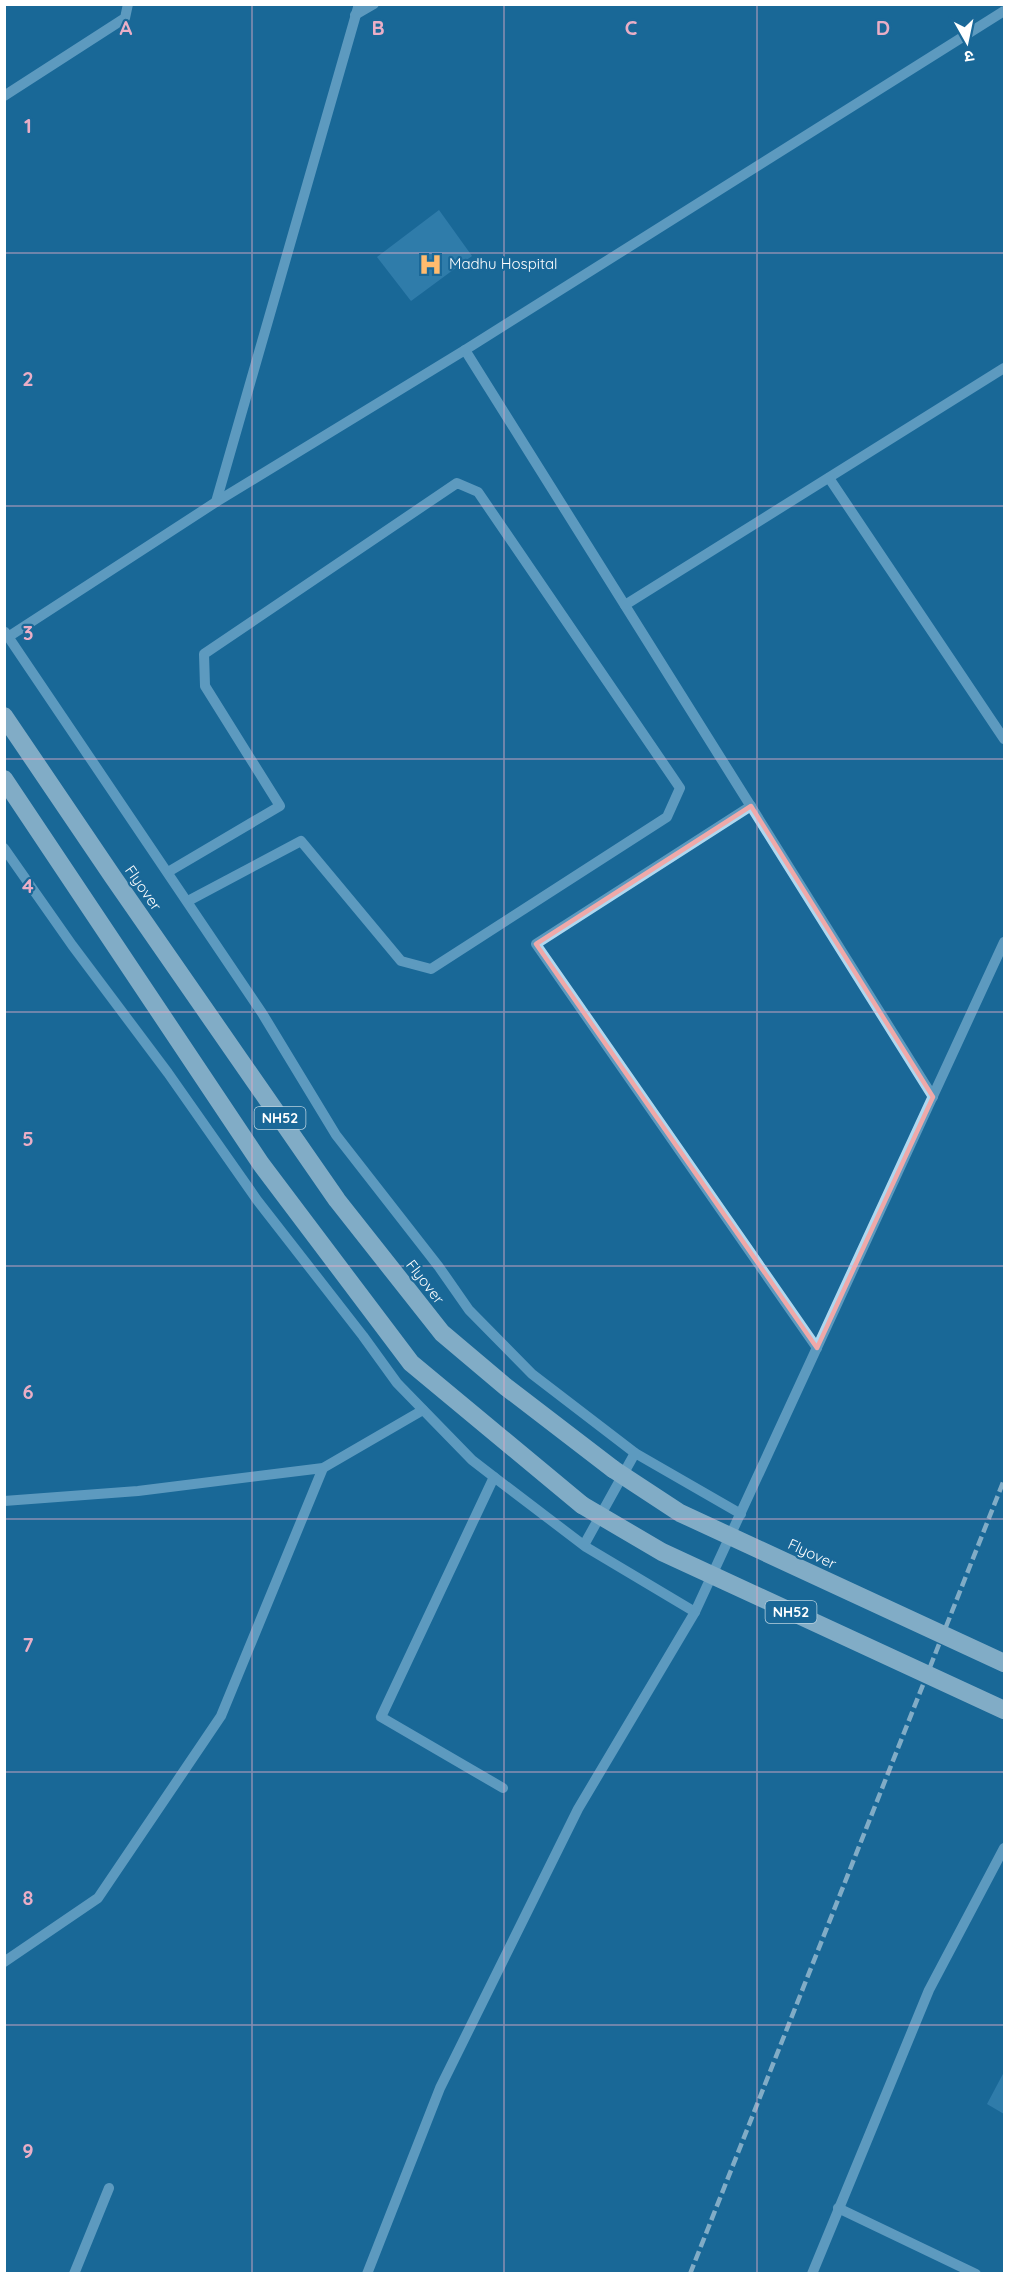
<svg xmlns="http://www.w3.org/2000/svg" width="1009" height="2278" font-family="Quicksand,'Noto Sans Devanagari',sans-serif">
<style>
.building{fill:#4b95c2}
.lines{fill:none;stroke-linecap:round;stroke-linejoin:round}
.minor{stroke:#afd8f0;stroke-width:10}
.highway{stroke:#fff;stroke-width:18}
.rail{stroke:#fff;stroke-width:4.5;stroke-dasharray:10 4.5;stroke-linecap:butt}
.highway-bridge{stroke:#fff;stroke-width:18}
.marked{fill:none;stroke:#efa9a9;stroke-width:4.5;stroke-linejoin:round}
.grid{fill:none;stroke:#eaaec6;stroke-width:1.5;stroke-opacity:0.55}
.labels{text-anchor:middle;stroke-width:4.5;stroke-linejoin:round;paint-order:stroke}
.shield{fill:#1a6898;stroke:#bad2e0;stroke-width:1.5}
.shield-label{font-size:14px;font-weight:bold;fill:#fff}
.poi-label{font-size:15px;fill:#fff;stroke:#1a6898;text-anchor:start}
.street-label{font-size:15px;fill:#fff;stroke:#1a6898}
.grid-label{font-size:20px;text-anchor:middle;font-weight:bold;fill:#eaaec6;stroke:#1a6898;stroke-width:4.5;stroke-linejoin:round;paint-order:stroke}
</style>
<rect width="100%" height="100%" fill="#1a6898"/>
<g class="building">
<polygon points="439,210 472,256 411,301 377,257"/>
<polygon points="1004,2072 1004,2114 987,2104"/>
</g>
<g class="lines">
<g class="minor">
<polyline points="355,15 374,4"/>
<polyline points="4,96 125,18 128,4"/>
<polyline points="465,350 933,1097"/>
<polyline points="829,478 1004,739"/>
<polyline points="216,502 359,4"/>
<polyline points="625,605 1004,368"/>
<polyline points="5,632 262,1013 336,1135 439,1267 469,1310 532,1374 635,1453 741,1514"/>
<polyline points="8,637 216,502 465,350 1004,11"/>
<polyline points="751,806 536,944 817,1348"/>
<polyline points="4,848 72,945 168,1073 257,1200 363,1336 397,1383 472,1460 494,1477 586,1547 695,1612"/>
<polyline points="168,872 280,806 205,686 204,654 457,483 478,492 680,788 667,817 431,969 401,961 301,841 188,901"/>
<polyline points="494,1477 381,1717 503,1788"/>
<polyline points="4,1501 138,1491 323,1468 423,1410"/>
<polyline points="584,1545 635,1453"/>
<polyline points="4,1962 98,1898 221,1716 323,1468"/>
<polyline points="838,2208 976,2274"/>
<polyline points="74,2274 109,2188"/>
<polyline points="367,2274 440,2088 578,1809 695,1612 1004,942"/>
<polyline points="812,2274 929,1990 1004,1848"/>
</g>
<g class="highway">
<polyline points="4,716 113,877 337,1200 442,1333 506,1387 613,1469"/>
<polyline points="4,779 261,1164 411,1363 582,1505"/>
</g>
<polyline class="rail" points="690,2274 1004,1480"/>
<g class="highway-bridge">
<polyline points="613,1469 680,1513 1004,1663"/>
<polyline points="582,1505 662,1552 1004,1710"/>
</g>
</g>
<path d="M0 0H1009V2278H0ZM 751,806 L 933,1097 L 817,1348 L 536,944 Z" fill="#1a6898" fill-opacity=".55" fill-rule="evenodd"/>
<path class="marked" d="M 751,806 L 933,1097 L 817,1348 L 536,944 Z"/>
<path class="grid" d="M 252,4 L 252,2274M 504,4 L 504,2274M 757,4 L 757,2274M 4,253 L 1004,253M 4,506 L 1004,506M 4,759 L 1004,759M 4,1012 L 1004,1012M 4,1266 L 1004,1266M 4,1519 L 1004,1519M 4,1772 L 1004,1772M 4,2025 L 1004,2025"/>
<defs>
<symbol id="hospital-bare" viewBox="-9 -9 18 18"><path d="M-5-5h3v3.5h4V-5h3V5h-3V1.5h-4V5h-3Z" fill="#ffbb6e" stroke="#1a6898" stroke-width="2.5" paint-order="stroke"/></symbol>
</defs>
<g fill-rule="evenodd">
<use href="#hospital-bare" x="414" y="248" width="33" height="33"/>
</g>
<g class="labels">
<g class="shield">
<rect x="254.5" y="1107" width="51" height="22" rx="4.5"/>
<rect x="765.5" y="1601" width="51" height="22" rx="4.5"/>
</g>
<g class="shield-label">
<text x="280" y="1123">NH52</text>
<text x="791" y="1617">NH52</text>
</g>
<g class="poi-label">
<text x="449" y="269">Madhu Hospital</text>
</g>
<g class="street-label">
<text transform="translate(143 888) rotate(55)" y="5">Flyover</text>
<text transform="translate(425 1282) rotate(52)" y="5">Flyover</text>
<text transform="translate(812 1554) rotate(25)" y="5">Flyover</text>
</g>
</g>
<g class="grid-label">
<text x="126" y="35">A</text>
<text x="378" y="35">B</text>
<text x="631" y="35">C</text>
<text x="883" y="35">D</text>
<text x="28" y="133">1</text>
<text x="28" y="386">2</text>
<text x="28" y="640">3</text>
<text x="28" y="893">4</text>
<text x="28" y="1146">5</text>
<text x="28" y="1399">6</text>
<text x="28" y="1652">7</text>
<text x="28" y="1905">8</text>
<text x="28" y="2158">9</text>
</g>
<rect width="1009" height="2278" fill="none" stroke="#ffffff" stroke-width="12"/>
<g transform="translate(967 42) rotate(171)" stroke="#1a6898" stroke-width="4.5" paint-order="stroke">
<path d="M0-4.5L10 22L0 15L-10 22Z" fill="#ffffff"/>
<text y="-9" font-size="16" font-weight="bold" text-anchor="middle" fill="#ffffff">उ</text>
</g>
</svg>
